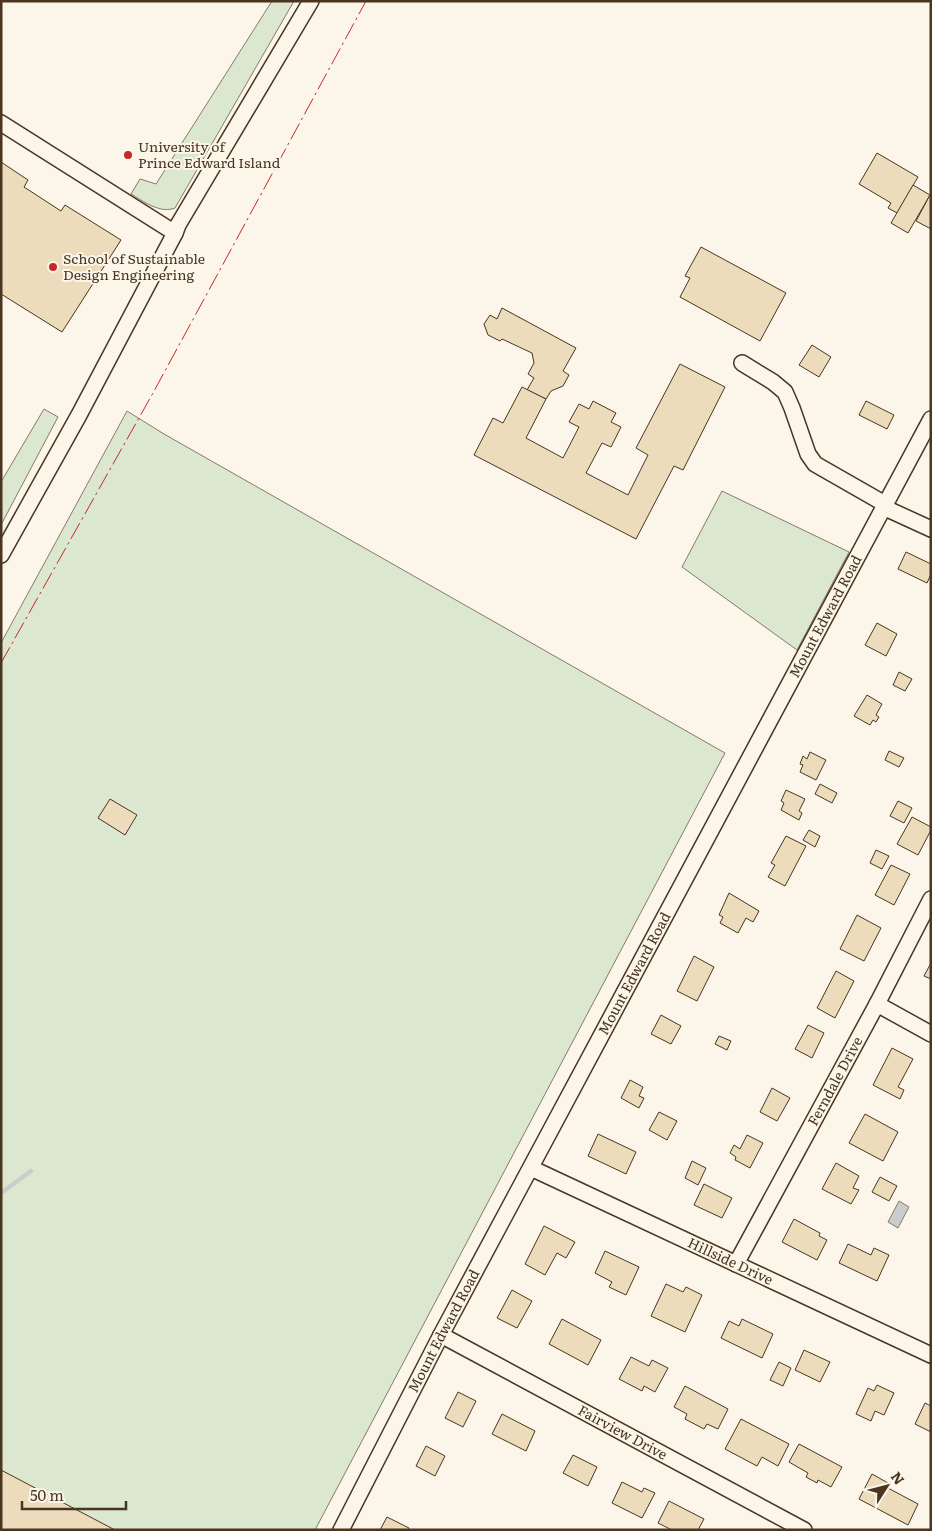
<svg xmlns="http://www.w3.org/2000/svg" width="932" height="1531" font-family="Literata,serif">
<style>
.green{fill:#dce7d0;stroke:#887966}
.water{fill:#c9cecd;stroke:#887966}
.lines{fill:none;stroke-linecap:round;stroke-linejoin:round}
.stream{stroke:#c9cecd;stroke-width:4.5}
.building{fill:#ecdcbc;stroke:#4a3520}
.minor-casing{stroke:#4a3520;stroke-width:18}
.minor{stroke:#fbf6e9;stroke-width:15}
.power{stroke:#c62828;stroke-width:1;stroke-dasharray:18 4 2.5 4;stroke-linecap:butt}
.poi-dot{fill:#c62828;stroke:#fbf6e9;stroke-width:2}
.labels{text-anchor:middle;stroke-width:4;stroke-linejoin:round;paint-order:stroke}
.poi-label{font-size:14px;fill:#4a3520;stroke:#fbf6e9;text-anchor:start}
.street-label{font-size:14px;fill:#4a3520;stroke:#fbf6e9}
</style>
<rect width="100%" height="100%" fill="#fbf6e9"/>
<g class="green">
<path d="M 272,1 L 294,1 L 175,208 C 160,214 143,201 131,194 L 140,179 L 156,184 Z"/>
<polygon points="44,409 58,417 1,525 1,482"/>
<polygon points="127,411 164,434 725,753 315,1530 1,1530 1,643"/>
<polygon points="722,491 849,552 797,650 682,567"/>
</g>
<polygon class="water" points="899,1201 909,1207 898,1228 888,1222"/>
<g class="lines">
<polyline class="stream" points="1,1193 31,1171"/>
</g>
<g class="building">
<polygon points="877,153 918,177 897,213 888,208 891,203 859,184"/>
<polygon points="1,162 28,180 24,187 61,211 65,205 121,240 62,332 1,294"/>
<polygon points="913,185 930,195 908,233 891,223"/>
<polygon points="930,195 931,195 931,229 916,221"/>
<polygon points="701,247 786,293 760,341 680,297 690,278 685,276"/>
<polygon points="502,308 576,348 563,371 569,375 563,386 551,391 546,399 527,390 534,378 528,374 534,363 532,353 502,339 500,341 488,335 484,324 490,315 497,319"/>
<polygon points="812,345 831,357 819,377 799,365"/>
<polygon points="680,364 725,387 683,470 674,466 636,539 474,455 493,418 503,423 522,387 546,399 526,438 563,458 579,427 569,422 579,404 589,409 593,401 616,413 611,422 621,427 611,447 602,443 586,473 628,495 648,455 636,448"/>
<polygon points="866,401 894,415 887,429 859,415"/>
<polygon points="906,552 931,564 931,574 927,583 898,569"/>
<polygon points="877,623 897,634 886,656 865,645"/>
<polygon points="899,672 912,679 905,691 893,685"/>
<polygon points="867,695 882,704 876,715 879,717 876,722 873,720 870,725 854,716"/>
<polygon points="889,751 904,758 899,767 885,760"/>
<polygon points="810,752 826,760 816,780 800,772 803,765 800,764 803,756 807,759"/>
<polygon points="820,784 837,793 832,803 815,794"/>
<polygon points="786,790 805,799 799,811 802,813 799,820 781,810 784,803 781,801"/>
<polygon points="110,799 137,815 125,835 98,818"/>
<polygon points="898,801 912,808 904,823 890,816"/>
<polygon points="912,817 931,827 931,830 918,855 897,844"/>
<polygon points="809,830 820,836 815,847 803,840"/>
<polygon points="786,836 806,846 785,886 768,877 775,865 771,863"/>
<polygon points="876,850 889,856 882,869 870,863"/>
<polygon points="891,865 910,874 894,905 875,895"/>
<polygon points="729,893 759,911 753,922 746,918 738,933 720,923 723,917 719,915"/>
<polygon points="857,915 881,928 864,961 840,949"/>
<polygon points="694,956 714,967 697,1001 677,991"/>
<polygon points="931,963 931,979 924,976"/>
<polygon points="836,971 854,981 835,1018 817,1008"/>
<polygon points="661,1015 681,1026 671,1044 651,1034"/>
<polygon points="808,1025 824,1033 812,1058 795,1049"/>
<polygon points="719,1036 731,1041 727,1050 715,1044"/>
<polygon points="892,1048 913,1059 898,1087 904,1090 900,1099 873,1085"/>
<polygon points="630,1080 643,1087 639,1096 644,1098 639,1108 621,1098"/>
<polygon points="772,1088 790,1098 777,1121 760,1112"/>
<polygon points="659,1112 677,1121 667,1140 649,1130"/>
<polygon points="865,1114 898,1132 883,1161 849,1143"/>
<polygon points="598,1134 636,1152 626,1174 588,1156"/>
<polygon points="747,1135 763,1143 750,1168 735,1160 736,1157 730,1153 734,1145 740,1149"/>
<polygon points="692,1161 706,1168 698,1185 685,1178"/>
<polygon points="836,1163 859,1176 853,1188 859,1190 851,1204 822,1189"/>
<polygon points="880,1177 897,1186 889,1201 872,1192"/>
<polygon points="704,1184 732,1198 722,1218 694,1205"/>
<polygon points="794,1219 820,1233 819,1236 827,1240 817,1260 782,1242"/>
<polygon points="544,1226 575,1242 566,1258 557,1253 545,1275 525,1264"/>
<polygon points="848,1244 871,1255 874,1248 889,1255 877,1281 839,1263"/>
<polygon points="605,1251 639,1267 626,1295 609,1287 612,1282 595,1273"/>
<polygon points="666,1284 683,1292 686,1287 702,1295 685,1332 651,1316"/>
<polygon points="512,1290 532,1301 517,1328 497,1318"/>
<polygon points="562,1319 601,1340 588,1365 549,1344"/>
<polygon points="742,1319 773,1334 762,1358 721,1338 729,1321 739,1326"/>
<polygon points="804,1350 830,1362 820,1382 795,1370"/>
<polygon points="631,1357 649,1366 652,1360 668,1368 655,1392 644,1386 642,1391 619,1379"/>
<polygon points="779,1362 791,1368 783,1386 770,1380"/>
<polygon points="877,1385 894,1393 884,1415 875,1411 871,1421 856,1414 868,1388 874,1391"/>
<polygon points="685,1386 728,1409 718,1429 707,1424 704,1429 685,1419 687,1414 674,1407"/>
<polygon points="458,1392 476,1401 463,1427 445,1418"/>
<polygon points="925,1403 931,1406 931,1432 915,1424"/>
<polygon points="502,1414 535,1431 526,1451 492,1434"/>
<polygon points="741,1419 789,1444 778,1466 762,1457 757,1466 725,1449"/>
<polygon points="799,1444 842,1467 831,1487 818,1480 817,1483 806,1477 808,1473 789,1462"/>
<polygon points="426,1446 445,1456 435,1476 416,1466"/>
<polygon points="573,1455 597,1467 588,1486 563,1473"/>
<polygon points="1,1470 115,1530 1,1530"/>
<polygon points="872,1474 888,1483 886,1487 918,1504 908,1525 859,1499"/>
<polygon points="622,1482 642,1492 644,1488 655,1493 642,1518 612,1503"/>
<polygon points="669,1501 704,1519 698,1530 672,1530 658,1523"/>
<polygon points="387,1517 409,1528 408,1530 380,1530"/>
</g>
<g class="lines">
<defs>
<g id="minor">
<polyline points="1,123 175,233"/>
<polyline points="742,363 773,382 785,392 792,408 808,454 815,464 885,504"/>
<polyline points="883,507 931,529"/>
<polyline points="1,555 79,415 175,233 178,225 311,1"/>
<polyline points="877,1004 931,1034"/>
<path id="s1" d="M 531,1168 L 931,1355"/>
<path id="s2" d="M 736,1264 L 877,1004 L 931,899"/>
<path id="s3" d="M 441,1335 L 804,1530"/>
<path id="s4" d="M 341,1530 L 441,1335 L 931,419"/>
</g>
</defs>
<use href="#minor" class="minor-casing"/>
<use href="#minor" class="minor"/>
<polyline class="power" points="1,663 153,393 366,1"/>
</g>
<g class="poi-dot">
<circle cx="128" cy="155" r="5"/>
<circle cx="53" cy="267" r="5"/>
</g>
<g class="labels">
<g class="poi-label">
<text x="138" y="152">University of<tspan x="138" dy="16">Prince Edward Island</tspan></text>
<text x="63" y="264">School of Sustainable<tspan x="63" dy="16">Design Engineering</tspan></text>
</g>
<g class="street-label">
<text dy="5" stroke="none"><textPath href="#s4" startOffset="1034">Mount Edward Road</textPath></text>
<text dy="5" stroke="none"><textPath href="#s4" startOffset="629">Mount Edward Road</textPath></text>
<text dy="5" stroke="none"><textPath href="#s2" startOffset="208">Ferndale Drive</textPath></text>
<text dy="5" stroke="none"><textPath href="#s1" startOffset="220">Hillside Drive</textPath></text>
<text dy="5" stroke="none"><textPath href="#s4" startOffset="224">Mount Edward Road</textPath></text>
<text dy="5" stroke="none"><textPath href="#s3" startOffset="206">Fairview Drive</textPath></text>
</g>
</g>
<rect width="932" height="1531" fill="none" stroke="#4a3520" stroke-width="5"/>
<g transform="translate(887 1486) rotate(54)" stroke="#fbf6e9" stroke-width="4" paint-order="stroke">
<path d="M0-4L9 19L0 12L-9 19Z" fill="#4a3520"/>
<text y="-8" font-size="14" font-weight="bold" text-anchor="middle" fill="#4a3520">N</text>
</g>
<path d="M22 1501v8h104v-8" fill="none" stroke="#4a3520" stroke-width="2.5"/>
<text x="30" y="1501" font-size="15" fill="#4a3520" stroke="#fbf6e9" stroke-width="4" paint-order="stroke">50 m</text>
</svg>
